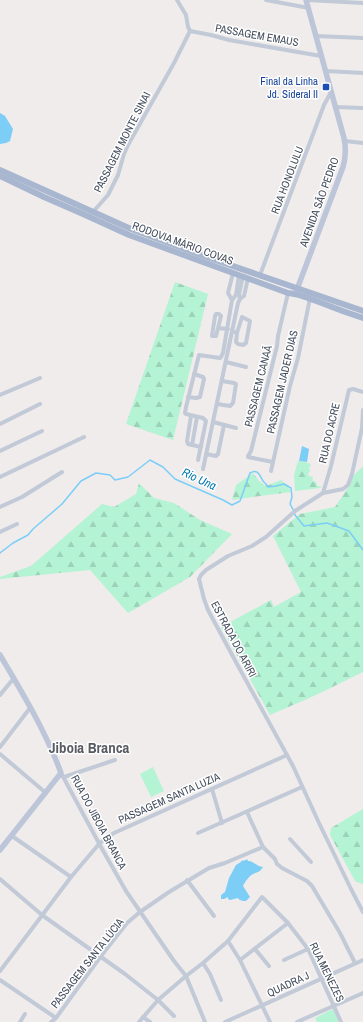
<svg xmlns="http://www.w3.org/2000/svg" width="363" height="1022" font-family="'Archivo Narrow',sans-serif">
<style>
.forest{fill:url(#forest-firs)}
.garden{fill:#b4f3d4}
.water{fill:#7ccef6}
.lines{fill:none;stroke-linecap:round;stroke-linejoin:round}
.stream{stroke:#7ccef6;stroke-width:1.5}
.street{stroke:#c1cad6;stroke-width:4}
.secondary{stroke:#bcc6d8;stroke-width:5.5}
.primary{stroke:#a8b7cf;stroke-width:6}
.transit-dot{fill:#1a4fb4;stroke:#fff;stroke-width:1.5}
.labels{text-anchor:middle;stroke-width:3;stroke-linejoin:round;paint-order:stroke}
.street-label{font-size:11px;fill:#434d5c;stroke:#fff}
.transit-label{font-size:11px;fill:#164399;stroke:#fff;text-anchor:end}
.water-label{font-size:12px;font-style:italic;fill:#0078b1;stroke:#fff}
.district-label{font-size:15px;font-weight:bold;fill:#585c62;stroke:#fff}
</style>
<defs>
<pattern id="forest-firs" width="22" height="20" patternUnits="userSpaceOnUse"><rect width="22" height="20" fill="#b4f3d4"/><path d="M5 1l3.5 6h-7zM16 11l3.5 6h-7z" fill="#9cd2b8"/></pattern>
</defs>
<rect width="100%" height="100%" fill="#f0ecec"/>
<g class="forest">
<polygon points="175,282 208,294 173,440 126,424"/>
<polygon points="298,461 309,463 311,465 309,467 310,471 308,474 309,476 313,477 312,482 314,480 314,481 317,483 317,486 322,487 320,488 295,491 294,475"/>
<polygon points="363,466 363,672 316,695 270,715 221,627 271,600 274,607 301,592 273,536 300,514 335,507 350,485 353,476"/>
<polygon points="253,473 259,481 266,486 281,480 287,485 291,492 260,496 232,500 236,485"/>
<polygon points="139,483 154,498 174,503 200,520 232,534 190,577 128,613 90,570 0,579 0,577 31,566 102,504 114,507 136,494"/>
<polygon points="363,809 363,884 362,884 355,881 330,835 331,828"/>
</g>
<g class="garden">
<polygon points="153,767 164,791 151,797 140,774"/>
<polygon points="333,1009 339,1021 336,1022 317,1022 315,1018"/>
</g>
<g class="water">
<polygon points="0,113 5,116 13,129 10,141 6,143 0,144"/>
<polygon points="302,446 309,449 307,462 299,461"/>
<path d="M 247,859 L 248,861 C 254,861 257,867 263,867 C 260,872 258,872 253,874 C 249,876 244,883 243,886 L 250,897 L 246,901 C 242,901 240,901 238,898 L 230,900 L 228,899 L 228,897 L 224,899 L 221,899 L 221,895 L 225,892 L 229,878 L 236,865 L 241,862 L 241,861 L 246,860 Z"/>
</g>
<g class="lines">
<path class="stream" d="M 0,553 L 13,543 L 28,535 L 33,529 L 62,504 L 81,481 L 96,473 L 110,475 L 115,480 L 128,477 L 150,460 L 163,467 L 175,479 L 223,500 L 232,505 L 240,501 L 250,473 C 258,468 260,476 263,481 C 265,483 267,485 268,487 L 276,486 L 284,484 L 291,488 L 292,497 L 290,504 L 294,511 L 295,515 L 304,526 L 327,523 L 349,531 L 363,550"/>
<g class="street">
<polyline points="177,0 186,15 188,27 190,31"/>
<polyline points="266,0 309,8"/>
<polyline points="307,0 363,3"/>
<polyline points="190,31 211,35 229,40 321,56"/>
<polyline points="316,36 363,38"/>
<polyline points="326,71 363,73"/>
<polyline points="335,107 363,108"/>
<polyline points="345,141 363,143"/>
<polyline points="92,213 108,195 118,175 124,154 128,145 174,63 190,31"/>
<polyline points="260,275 324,105 331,92"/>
<polyline points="240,299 239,294 243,276"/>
<polyline points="232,300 228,293 233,273"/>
<polyline points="218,328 216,336 212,336 215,316 216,314 219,314 221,316 218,328 228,329"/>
<polyline points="232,331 237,333 236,342 238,344 243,345 246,343 250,321 242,317 237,333"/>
<polyline points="226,362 246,367"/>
<polyline points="0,395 40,378"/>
<polyline points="188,397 196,398 200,397 204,379 203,377 194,374"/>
<polyline points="217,404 230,406 233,403 236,384 234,383 222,381"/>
<polyline points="363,410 362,428 352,474 348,485 343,489 323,493 295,511 266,537 252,546 228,556 206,570 201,575 199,579 204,599 208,610 237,664 293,766 319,823 351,889 363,912"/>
<polyline points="191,416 187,441 188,444 201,447"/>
<polyline points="213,422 236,428"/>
<polyline points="0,424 40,404"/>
<polyline points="192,445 197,417"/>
<polyline points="0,451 42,431"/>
<polyline points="206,454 216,456 218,454 224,425"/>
<polyline points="198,460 206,421 203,418 186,414 185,413 186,407 199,355 220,358 221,357 223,353 232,300 236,295 239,275"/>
<polyline points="273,462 248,457 248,456 251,451 277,346 278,336 288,293"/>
<polyline points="203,469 238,303 240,299 244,296 248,278"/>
<polyline points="271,471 290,386 298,358 310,298"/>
<polyline points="0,477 84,437"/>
<polyline points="323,493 331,466 349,390 353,389 363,392"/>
<polyline points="0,507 22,497 62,472"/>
<polyline points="0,532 17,524"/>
<polyline points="0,695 14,678"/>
<polyline points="0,747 30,708"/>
<polyline points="0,754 46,793"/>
<polyline points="61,773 101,847 126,891 174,961 186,976 205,1022"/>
<polyline points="64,777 115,760"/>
<polyline points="212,789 222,823"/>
<polyline points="247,812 263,847 275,859 277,864 282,868 307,881 312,886 340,933 355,963"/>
<polyline points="198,833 302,787"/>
<polyline points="12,836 71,877"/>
<polyline points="290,839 311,862"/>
<polyline points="0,879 42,915 125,974 158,1000 174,1016"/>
<polyline points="187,880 214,916"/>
<polyline points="228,941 240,960 270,1022"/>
<polyline points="255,949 269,966"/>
<polyline points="240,960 288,923"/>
<polyline points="284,960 308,949"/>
<polyline points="203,963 210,974 221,1000"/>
<polyline points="0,971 71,877 99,844 106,838 114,833 287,755"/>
<polyline points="0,980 56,1018"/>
<polyline points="143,1017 150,1022"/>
<polyline points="20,1022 25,1014"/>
<polyline points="51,1022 56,1018 101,956 127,923 140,912 169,892 209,868 225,863 263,847"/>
<polyline points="139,1022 158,1000 186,976 203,963 228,941 262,897 288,923 308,949 341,1022"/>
<polyline points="225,1022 363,960"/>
<polyline points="297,1022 363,993"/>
</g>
<g class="secondary">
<path d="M 296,292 L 343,167 C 346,157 346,148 344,138 L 306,0"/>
<path d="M 0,655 C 22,692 46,732 61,773 L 0,850"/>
</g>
<g class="primary">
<polyline points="0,170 131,229 201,255 363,311"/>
<path d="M 0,176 L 44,197 L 83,214 L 129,235 L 288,293 C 302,294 314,301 327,305 C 339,310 351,314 363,318"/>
</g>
</g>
<rect class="transit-dot" x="322" y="83" width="8" height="8" rx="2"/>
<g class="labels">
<g class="street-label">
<text transform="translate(257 35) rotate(10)" y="4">PASSAGEM EMAUS</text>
<text transform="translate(122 142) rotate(-63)" y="4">PASSAGEM MONTE SINAI</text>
<text transform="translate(287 180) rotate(-69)" y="4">RUA HONOLULU</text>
<text transform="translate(319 202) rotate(-70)" y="4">AVENIDA SÃO PEDRO</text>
<text transform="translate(183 243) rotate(20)" y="4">RODOVIA MÁRIO COVAS</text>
<text transform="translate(282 382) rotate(-77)" y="4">PASSAGEM JADER DIAS</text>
<text transform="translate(258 386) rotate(-76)" y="4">PASSAGEM CANAÃ</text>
<text transform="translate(329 433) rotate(-77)" y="4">RUA DO ACRE</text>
<text transform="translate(234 639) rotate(62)" y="4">ESTRADA DO ARIRI</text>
<text transform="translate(169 798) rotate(-24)" y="4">PASSAGEM SANTA LUZIA</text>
<text transform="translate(99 822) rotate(62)" y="4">RUA DO JIBOIA BRANCA</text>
<text transform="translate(87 963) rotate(-52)" y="4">PASSAGEM SANTA LÚCIA</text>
<text transform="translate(327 972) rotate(64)" y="4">RUA MENEZES</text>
<text transform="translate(288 984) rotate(-25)" y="4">QUADRA J</text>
</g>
<g class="transit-label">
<text x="318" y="85">Final da Linha<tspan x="318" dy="13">Jd. Sideral II</tspan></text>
</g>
<g class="water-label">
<text transform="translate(199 479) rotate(25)" y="4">Rio Una</text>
</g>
<g class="district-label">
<text x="89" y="753">Jiboia Branca</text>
</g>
</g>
</svg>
